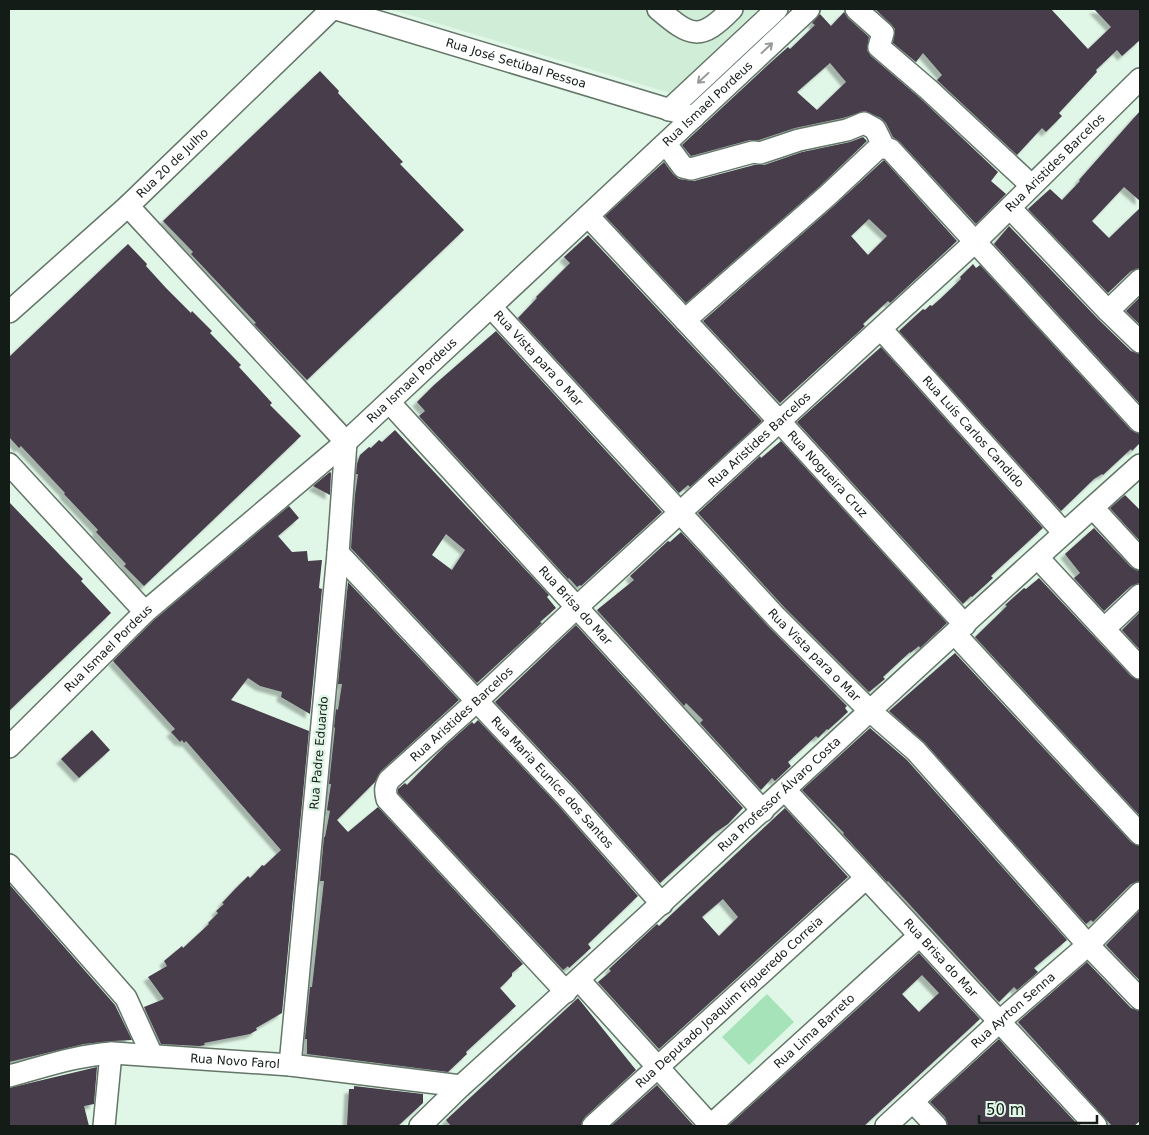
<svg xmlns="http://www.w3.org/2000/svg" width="1149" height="1135" font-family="'DejaVu Sans',sans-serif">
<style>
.built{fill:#d0edd8}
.green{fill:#a7e3b9}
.building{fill:#473c4c;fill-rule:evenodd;filter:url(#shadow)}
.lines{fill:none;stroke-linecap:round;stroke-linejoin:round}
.minor-casing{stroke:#637668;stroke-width:24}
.minor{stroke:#fff;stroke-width:21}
.oneway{stroke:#959997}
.labels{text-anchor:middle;stroke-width:5;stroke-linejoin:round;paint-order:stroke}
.street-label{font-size:12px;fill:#141c17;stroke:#e0f6e6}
</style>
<defs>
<filter id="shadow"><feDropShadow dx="-4.5" dy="4.5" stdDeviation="1" flood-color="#0004"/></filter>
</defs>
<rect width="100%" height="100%" fill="#e0f6e6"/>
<polygon class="built" points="390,9 758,9 670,93"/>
<polygon class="green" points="767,994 794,1022 749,1065 722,1037"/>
<g class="building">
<polygon points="875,9 1051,9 1088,49 1111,27 1094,9 1140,9 1140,40 1122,56 1117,50 1096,70 1097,72 1059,113 1062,116 1046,132 1042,128 1017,155 937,80 942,75 923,53 916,62 893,43 895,29 891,24"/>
<path d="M 844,12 L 848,18 L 869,37 L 867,50 L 871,56 L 920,98 L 998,172 L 991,181 L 1006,194 L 976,224 L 900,142 L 893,137 L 886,123 L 881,118 L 865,111 L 843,118 L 795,128 L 759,140 L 750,140 L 691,156 L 682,145 L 769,64 L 788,47 L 790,49 L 815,25 L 812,23 L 820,14 L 831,26 ZM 830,63 L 846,82 L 817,110 L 797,92 Z"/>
<polygon points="320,71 339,91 338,93 403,162 400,164 464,230 307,380 254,324 256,323 191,254 193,252 163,221"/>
<polygon points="1140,111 1140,201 1124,187 1092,221 1109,238 1140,208 1140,268 1131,271 1108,293 1028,209 1050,189 1062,200 1080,181 1079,180"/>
<polygon points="863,137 867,141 819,187 686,303 605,216 664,162 673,174 679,179 694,181 754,165 764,165 802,152 850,142"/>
<path d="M 884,160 L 957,241 L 890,303 L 888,301 L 863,324 L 865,326 L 780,403 L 703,321 L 835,205 ZM 869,219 L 887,236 L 868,255 L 851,236 Z"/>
<polygon points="1009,226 1099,320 1131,351 1140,354 1140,404 994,244"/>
<polygon points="588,235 762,421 690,487 688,485 679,493 518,318 537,298 536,297 570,263 564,257"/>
<polygon points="128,244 147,264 146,266 166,288 191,313 192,311 212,331 210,333 241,365 239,367 272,403 270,405 301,436 144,586 124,566 126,564 96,532 98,530 64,494 65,493 21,446 19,448 9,437 9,357"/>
<polygon points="973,264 976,268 980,265 1131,430 1140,434 1140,443 1132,451 1131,449 1103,475 1102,474 1094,479 1061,511 899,331 923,309 925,310 930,305 932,306 940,299 961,279 960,277"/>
<polygon points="1140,297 1140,325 1126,311"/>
<polygon points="496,331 662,512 581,586 580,585 577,587 569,578 568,579 419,416 425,411 417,402 434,385"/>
<polygon points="881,347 1043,528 991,576 993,578 972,597 971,596 963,604 797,422"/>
<path d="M 395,430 L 549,595 L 547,597 L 556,608 L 540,622 L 542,623 L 477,683 L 351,548 L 355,495 L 358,474 L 356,474 L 357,464 L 360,455 L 369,447 L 371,448 L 379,440 L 382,442 ZM 446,534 L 465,550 L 452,570 L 432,555 Z"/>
<polygon points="781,441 947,623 920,648 919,646 910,653 910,652 883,677 885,679 869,692 785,608 698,513 760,456 761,458"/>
<polygon points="330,472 331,473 330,495 313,486"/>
<polygon points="1125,495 1140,510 1140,541 1110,508"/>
<polygon points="9,502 83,579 81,581 111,613 9,711"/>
<polygon points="289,506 299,518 278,536 292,552 307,551 308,561 322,560 319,588 322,589 310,714 281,697 282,692 260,686 248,678 231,700 309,731 282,1013 256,1028 257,1030 250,1034 204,1043 205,1045 200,1046 161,1044 144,1007 164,999 148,977 167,966 164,961 182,946 183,948 209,924 208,923 218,913 216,911 224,904 222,903 235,889 248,876 250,878 256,872 262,865 264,866 281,850 186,741 184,743 182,740 180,742 171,732 175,729 113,661 153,621"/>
<polygon points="1094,528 1131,567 1140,571 1140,583 1131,586 1104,611 1074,578 1080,573 1065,554"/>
<polygon points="681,532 767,625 847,706 845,708 848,712 828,730 827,729 818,738 816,736 788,762 791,766 775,781 772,778 761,790 700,723 703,720 686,703 684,706 597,610 634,580 630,576 668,541 670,542"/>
<polygon points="1039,578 1131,676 1140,680 1140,816 975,637 1007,606 1005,605 1024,588 1026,589"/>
<polygon points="348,582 459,700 381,771 375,782 337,820 348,832 378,807 523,964 512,973 512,976 500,988 516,1006 466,1052 467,1054 448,1072 307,1054 307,1039 305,1039 310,987 312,987 324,881 320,881 324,837 325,837 330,811 327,810 331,784 329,784 335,728 334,727 336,709 338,710 342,684 338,684"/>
<polygon points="1140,612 1140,650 1122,630"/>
<polygon points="576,625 743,808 728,824 716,832 660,883 575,787 495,702"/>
<polygon points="955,653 1131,842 1140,846 1140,881 1131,884 1093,922 1091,920 1086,924 925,743 889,711"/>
<polygon points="478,720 557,804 638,896 588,944 591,948 569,968 568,966 563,970 398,793 398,789 405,783 407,785 443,748 472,722 474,724"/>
<polygon points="870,728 907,760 1067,940 1034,968 1038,972 1017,990 1014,987 999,1002 888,881 887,882 843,834 844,833 802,790"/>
<polygon points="92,730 110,750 79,778 61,759"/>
<path d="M 785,808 L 848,877 L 659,1049 L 598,982 L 611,971 L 609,969 L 657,924 L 659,926 ZM 723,899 L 738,917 L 719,936 L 702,917 Z"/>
<polygon points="9,884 115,1005 132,1040 112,1041 84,1044 9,1062"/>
<polygon points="1140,910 1140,981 1106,945"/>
<path d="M 919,953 L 980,1019 L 864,1126 L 728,1126 ZM 922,975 L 939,993 L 919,1012 L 902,994 Z"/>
<polygon points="1087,962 1131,1008 1140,1011 1140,1121 1134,1126 1112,1126 1018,1022"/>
<polygon points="578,998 636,1070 585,1117 581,1126 451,1126 446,1120"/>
<polygon points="999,1039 1014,1056 1079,1126 948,1126 945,1117 930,1102"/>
<polygon points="97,1067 94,1104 84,1106 89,1126 9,1126 9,1088"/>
<polygon points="657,1085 694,1126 611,1126"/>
<polygon points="354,1086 423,1094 423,1103 398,1126 347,1126 349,1089 354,1089"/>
</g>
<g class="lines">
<defs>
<g id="minor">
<path id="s1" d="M 336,9 L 694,117"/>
<path d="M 658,9 C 691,37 700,42 732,9"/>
<polyline points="856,9 883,33 879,47 928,89 1031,185"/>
<polyline points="669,110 777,9"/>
<polyline points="666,144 683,167 691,169 753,152 760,153 799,140 847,130 864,123 875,129 884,147 891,150 1140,422"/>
<polyline points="128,206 346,442 338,553 290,1065"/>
<polyline points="1010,208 1108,311 1140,342"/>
<path id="s2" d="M 588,216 L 780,422 L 965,625"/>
<path id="s3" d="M 491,307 L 776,617 L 869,710 L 916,751 L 1088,945 L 1140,999"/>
<polyline points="1108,311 1140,280"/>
<path id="s4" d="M 9,312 L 128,206 L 332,9"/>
<polyline points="685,320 827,196 876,150 884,147"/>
<path id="s5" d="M 881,329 L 1064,533"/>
<path id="s6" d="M 389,402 L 763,811"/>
<polyline points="9,464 145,612"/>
<polyline points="1093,508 1140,559"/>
<path id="s7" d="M 338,553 L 566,796 L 662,904"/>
<polyline points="1038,558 1140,668"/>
<polyline points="1104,629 1140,595"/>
<polyline points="955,634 1140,834"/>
<path id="s8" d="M 9,747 L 145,612 L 346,442 L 809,9"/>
<path id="s9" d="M 785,790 L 1096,1126"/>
<polyline points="9,865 126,998 152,1055"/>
<polyline points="579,980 711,1126"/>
<path id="s10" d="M 566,992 L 387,799 C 385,791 385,787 389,780 L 478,700 L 577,607 L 976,241 L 1140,79"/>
<path id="s11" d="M 9,1076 C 43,1067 77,1055 113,1053 L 290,1065 L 461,1086"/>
<polyline points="913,1102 936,1126"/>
<polyline points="104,1126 111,1053"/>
<path id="s12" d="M 420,1126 L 461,1086 C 689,881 911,669 1140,465"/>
<path id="s13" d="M 593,1126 L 866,878"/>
<path id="s14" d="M 710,1126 L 919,936"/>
<path id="s15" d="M 886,1126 L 1000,1021 L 1088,945 L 1140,893"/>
</g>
</defs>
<use href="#minor" class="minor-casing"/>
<use href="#minor" class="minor"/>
</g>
<defs><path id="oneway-shaft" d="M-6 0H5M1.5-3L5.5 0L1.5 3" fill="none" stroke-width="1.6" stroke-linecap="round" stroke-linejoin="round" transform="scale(1.25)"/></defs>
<g class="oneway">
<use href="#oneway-shaft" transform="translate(767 48) rotate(-43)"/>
<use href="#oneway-shaft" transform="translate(703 78) rotate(137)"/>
</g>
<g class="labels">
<g class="street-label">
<text dy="4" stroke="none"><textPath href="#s1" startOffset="188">Rua José Setúbal Pessoa</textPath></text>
<text dy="4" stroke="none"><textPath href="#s8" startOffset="950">Rua Ismael Pordeus</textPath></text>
<text dy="4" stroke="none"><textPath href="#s4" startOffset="221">Rua 20 de Julho</textPath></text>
<text dy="4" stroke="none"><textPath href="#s10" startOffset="1191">Rua Aristides Barcelos</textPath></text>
<text dy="4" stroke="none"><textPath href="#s3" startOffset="70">Rua Vista para o Mar</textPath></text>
<text dy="4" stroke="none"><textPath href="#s8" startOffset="545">Rua Ismael Pordeus</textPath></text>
<text dy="4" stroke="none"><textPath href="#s5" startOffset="138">Rua Luís Carlos Candido</textPath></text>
<text dy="4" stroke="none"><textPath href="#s10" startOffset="786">Rua Aristides Barcelos</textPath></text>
<text dy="4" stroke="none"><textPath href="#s2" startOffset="352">Rua Nogueira Cruz</textPath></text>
<text dy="4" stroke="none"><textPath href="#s6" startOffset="276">Rua Brisa do Mar</textPath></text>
<text dy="4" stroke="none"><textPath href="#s8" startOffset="140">Rua Ismael Pordeus</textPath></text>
<text dy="4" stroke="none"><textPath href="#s3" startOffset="475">Rua Vista para o Mar</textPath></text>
<text dy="4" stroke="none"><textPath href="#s10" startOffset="381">Rua Aristides Barcelos</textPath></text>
<text transform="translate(319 753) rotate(-85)" y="4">Rua Padre Eduardo</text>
<text dy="4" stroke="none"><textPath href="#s7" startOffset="314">Rua Maria Euníce dos Santos</textPath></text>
<text dy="4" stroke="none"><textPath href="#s12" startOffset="489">Rua Professor Álvaro Costa</textPath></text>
<text dy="4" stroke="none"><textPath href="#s9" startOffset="229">Rua Brisa do Mar</textPath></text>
<text dy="4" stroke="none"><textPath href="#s13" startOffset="184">Rua Deputado Joaquim Figueredo Correia</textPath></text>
<text dy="4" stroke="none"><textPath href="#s15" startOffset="172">Rua Ayrton Senna</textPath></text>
<text dy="4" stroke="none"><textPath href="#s14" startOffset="141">Rua Lima Barreto</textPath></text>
<text dy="4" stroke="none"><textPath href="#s11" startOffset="229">Rua Novo Farol</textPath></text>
</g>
</g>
<rect width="1149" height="1135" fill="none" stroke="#141c17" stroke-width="20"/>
<path d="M979 1115v8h118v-8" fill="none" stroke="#141c17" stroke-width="2.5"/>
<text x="986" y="1115" font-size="15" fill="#141c17" stroke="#e0f6e6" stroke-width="4" paint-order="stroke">50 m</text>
</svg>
